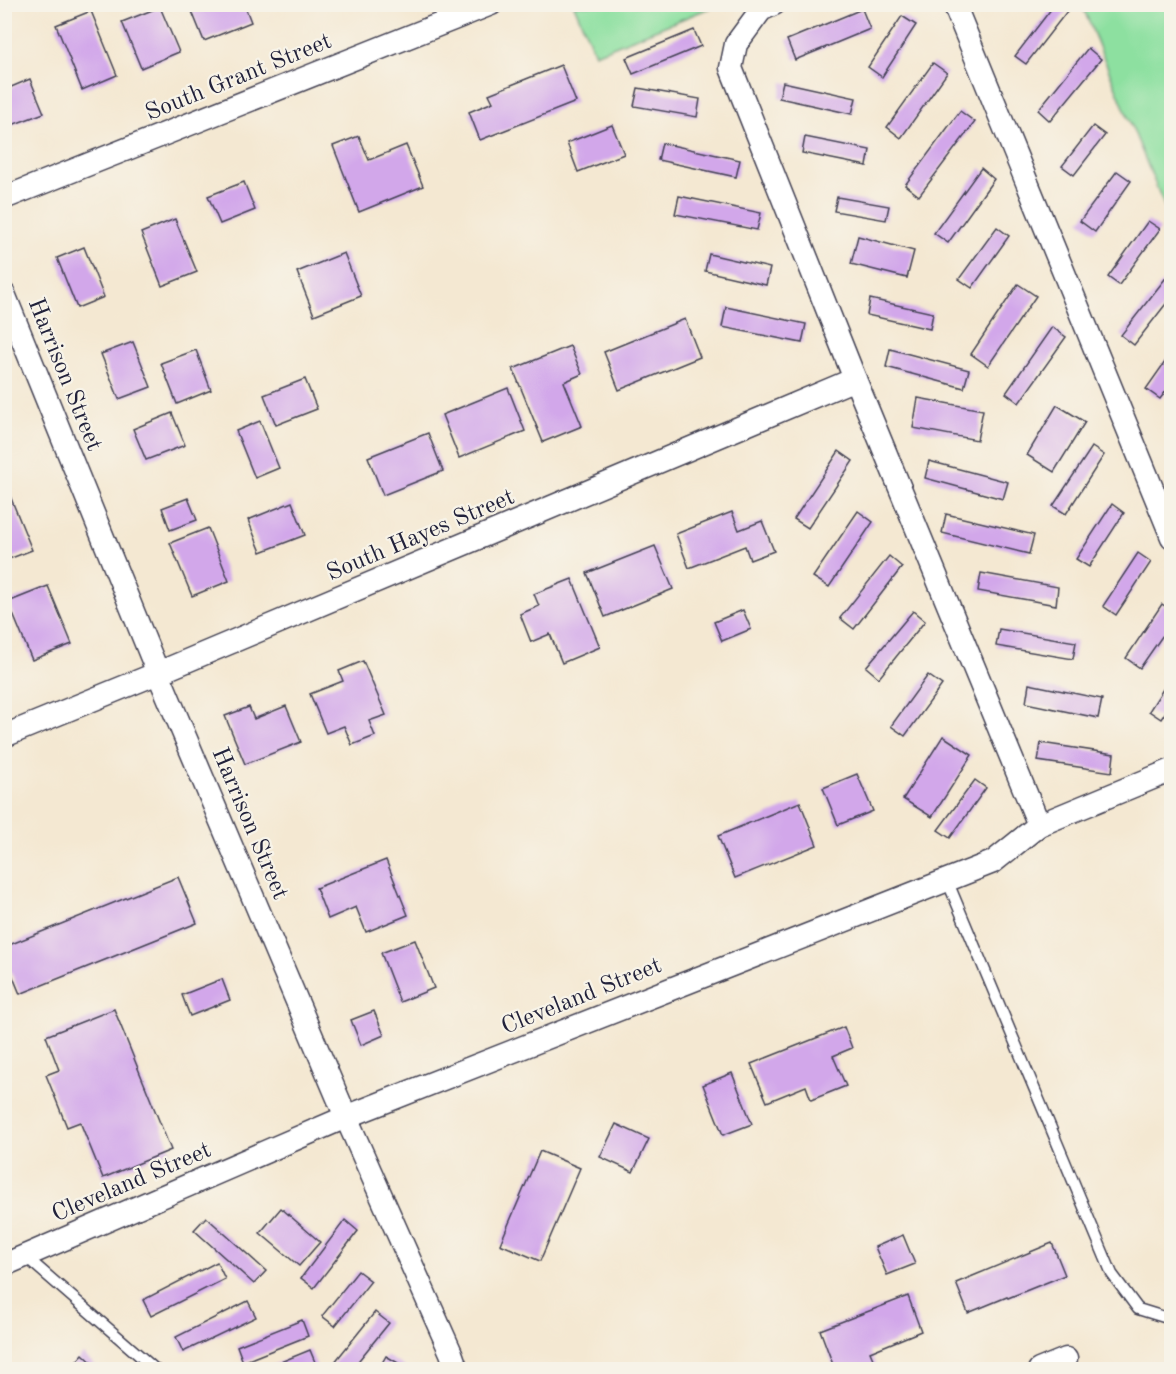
<svg xmlns="http://www.w3.org/2000/svg" width="1176" height="1374" font-family="'Old Standard TT',serif">
<style>
.green{fill:#8de0a0;stroke:#58816e;stroke-width:1.5}
.building{fill:#d2a7ea}
.lines{fill:none;stroke-linecap:round;stroke-linejoin:round}
.service-casing{stroke:#424052;stroke-width:13}
.minor-casing{stroke:#424052;stroke-width:25}
.service{stroke:#fff;stroke-width:10}
.minor{stroke:#fff;stroke-width:22}
.labels{text-anchor:middle;stroke-width:4.5;stroke-linejoin:round;paint-order:stroke}
.street-label{font-size:24px;fill:#22223b;stroke:#f7f3e8}
</style>
<rect width="100%" height="100%" fill="#f7f3e8"/>
<filter id="ink" filterUnits="userSpaceOnUse"><feTurbulence type="fractalNoise" baseFrequency=".0167" numOctaves="2"/><feDisplacementMap in="SourceGraphic" scale="12" xChannelSelector="R" yChannelSelector="G"/><feConvolveMatrix kernelMatrix="1 2 1 2 8 2 1 2 1" color-interpolation-filters="sRGB"/></filter>
<filter id="wash" filterUnits="userSpaceOnUse"><feTurbulence type="fractalNoise" baseFrequency=".008" numOctaves="4" result="noise"/><feDisplacementMap in="SourceGraphic" scale="24" xChannelSelector="R" yChannelSelector="G"/><feGaussianBlur stdDeviation="1.35" result="paint"/><feColorMatrix in="noise" values="0 0 0 0 0 0 0 0 0 0 0 0 0 0 0 0 0 1.4 0 .05"/><feComposite in="paint" operator="in"/></filter>
<g filter="url(#wash)">
<rect width="100%" height="100%" fill="#f4e8d2"/>
<g class="green">
<polygon points="574,5 717,5 595,54"/>
<polygon points="1082,5 1171,5 1171,222"/>
</g>
<g id="blocks">
<g class="building">
<polygon points="189,4 244,4 251,22 204,41"/>
<polygon points="1055,4 1060,4 1068,10 1026,64 1015,56"/>
<polygon points="160,7 179,52 141,68 122,22"/>
<polygon points="862,9 870,29 795,60 787,40"/>
<polygon points="91,11 117,75 82,90 56,25"/>
<polygon points="902,16 916,25 882,77 868,67"/>
<polygon points="694,30 701,46 633,74 626,58"/>
<polygon points="1088,48 1101,59 1050,121 1038,110"/>
<polygon points="933,63 947,73 901,138 887,127"/>
<polygon points="561,65 576,102 480,140 469,112 493,102 489,94"/>
<polygon points="30,79 44,113 4,128 4,90"/>
<polygon points="783,82 856,98 852,114 779,98"/>
<polygon points="638,88 700,99 697,117 634,106"/>
<polygon points="960,111 975,122 919,196 905,185"/>
<polygon points="612,125 624,154 578,172 567,143"/>
<polygon points="1093,126 1105,135 1074,175 1062,166"/>
<polygon points="359,136 369,160 406,145 423,186 359,212 333,146"/>
<polygon points="805,137 870,150 867,166 802,153"/>
<polygon points="662,143 740,160 736,177 658,160"/>
<polygon points="981,168 994,179 948,243 934,233"/>
<polygon points="1117,171 1131,181 1095,232 1080,221"/>
<polygon points="244,182 255,210 220,224 208,196"/>
<polygon points="679,196 761,213 757,230 675,214"/>
<polygon points="837,197 889,206 886,220 834,211"/>
<polygon points="175,219 197,272 162,286 141,233"/>
<polygon points="1148,221 1160,229 1119,285 1108,277"/>
<polygon points="997,227 1009,236 972,288 959,279"/>
<polygon points="858,236 914,251 907,278 851,264"/>
<polygon points="84,247 104,297 77,308 57,258"/>
<polygon points="344,253 361,296 314,315 297,272"/>
<polygon points="709,254 770,268 766,285 705,271"/>
<polygon points="1172,270 1172,296 1134,345 1121,335"/>
<polygon points="1018,284 1036,296 988,366 971,354"/>
<polygon points="870,299 933,313 930,329 867,315"/>
<polygon points="726,307 806,324 802,343 722,327"/>
<polygon points="685,319 700,357 619,390 604,352"/>
<polygon points="1052,327 1066,337 1019,403 1006,393"/>
<polygon points="133,342 151,387 119,399 101,354"/>
<polygon points="570,346 582,374 564,382 582,426 543,442 513,369"/>
<polygon points="890,349 969,370 964,388 886,367"/>
<polygon points="196,350 211,390 177,404 161,363"/>
<polygon points="1172,352 1172,383 1160,399 1146,389"/>
<polygon points="305,379 317,409 276,425 264,395"/>
<polygon points="508,388 525,431 459,458 442,415"/>
<polygon points="918,398 983,410 977,440 913,428"/>
<polygon points="1057,405 1085,422 1054,472 1027,455"/>
<polygon points="172,413 185,445 146,460 133,429"/>
<polygon points="260,421 279,468 255,478 236,431"/>
<polygon points="428,433 443,471 383,495 368,457"/>
<polygon points="1092,447 1104,455 1066,514 1053,506"/>
<polygon points="839,451 853,461 808,528 794,519"/>
<polygon points="929,461 1008,482 1003,499 925,478"/>
<polygon points="8,491 32,550 4,561 4,493"/>
<polygon points="188,498 197,520 170,530 162,508"/>
<polygon points="292,502 305,535 261,552 248,520"/>
<polygon points="1112,504 1124,513 1089,567 1076,559"/>
<polygon points="858,511 873,522 829,587 813,577"/>
<polygon points="732,512 739,530 762,521 774,551 750,560 745,546 689,568 676,534"/>
<polygon points="946,514 1034,535 1029,554 942,533"/>
<polygon points="208,528 229,581 192,596 170,543"/>
<polygon points="655,546 673,589 605,617 587,573"/>
<polygon points="1138,553 1151,562 1116,615 1103,606"/>
<polygon points="889,556 902,567 854,629 840,618"/>
<polygon points="981,573 1058,587 1056,605 978,591"/>
<polygon points="572,579 600,647 562,663 550,634 531,642 520,614 539,606 534,594"/>
<polygon points="48,586 72,644 32,660 8,602"/>
<polygon points="1162,604 1172,611 1172,622 1140,668 1126,658"/>
<polygon points="743,610 751,629 722,641 714,622"/>
<polygon points="913,611 925,621 879,678 866,667"/>
<polygon points="999,629 1076,642 1073,659 996,646"/>
<polygon points="363,661 386,715 369,721 375,736 352,745 344,726 326,733 310,694 343,681 339,671"/>
<polygon points="928,675 942,685 905,736 891,726"/>
<polygon points="1172,675 1172,703 1161,719 1149,711"/>
<polygon points="1029,684 1102,699 1098,718 1026,703"/>
<polygon points="286,706 301,742 245,764 225,716 249,707 254,719"/>
<polygon points="943,736 972,755 932,817 903,799"/>
<polygon points="1041,743 1114,754 1112,772 1038,761"/>
<polygon points="857,774 873,811 838,825 823,788"/>
<polygon points="975,780 986,788 950,838 938,830"/>
<polygon points="800,802 817,845 735,878 718,836"/>
<polygon points="386,860 408,915 366,932 356,907 328,919 316,888"/>
<polygon points="178,877 197,923 20,994 4,955 4,947"/>
<polygon points="415,940 434,988 400,1002 381,953"/>
<polygon points="222,979 230,1000 190,1016 182,995"/>
<polygon points="114,1009 171,1150 103,1178 80,1122 67,1127 46,1075 59,1070 46,1036"/>
<polygon points="374,1011 384,1035 361,1045 351,1020"/>
<polygon points="844,1027 852,1048 833,1056 846,1086 811,1100 806,1086 767,1102 751,1064"/>
<polygon points="732,1073 752,1124 723,1135 703,1085"/>
<polygon points="616,1124 649,1139 633,1172 600,1157"/>
<polygon points="540,1151 580,1168 540,1261 500,1244"/>
<polygon points="281,1208 320,1242 299,1266 260,1233"/>
<polygon points="206,1217 266,1271 254,1284 194,1230"/>
<polygon points="345,1220 358,1231 314,1288 301,1278"/>
<polygon points="903,1235 915,1264 887,1275 875,1247"/>
<polygon points="1052,1243 1065,1275 1008,1298 1007,1297 968,1313 956,1283"/>
<polygon points="217,1262 225,1279 151,1316 143,1300"/>
<polygon points="358,1271 371,1281 335,1326 322,1316"/>
<polygon points="908,1296 921,1331 870,1352 876,1366 867,1370 835,1370 820,1330"/>
<polygon points="248,1301 256,1317 183,1352 176,1337"/>
<polygon points="375,1312 389,1323 351,1370 332,1370 330,1368"/>
<polygon points="302,1320 308,1336 243,1362 237,1346"/>
<polygon points="310,1350 317,1367 310,1370 261,1370"/>
<polygon points="83,1354 100,1370 69,1370"/>
<polygon points="386,1356 405,1367 403,1370 378,1370"/>
</g>
</g>
</g>
<g filter="url(#ink)">
<use href="#blocks" fill-opacity="0" stroke="#424052" stroke-width="1.5"/>
<g class="lines">
<defs>
<g id="service">
<polyline points="947,880 1112,1274 1138,1309 1164,1317 1172,1315"/>
<polyline points="25,1256 156,1370"/>
</g>
<g id="minor">
<polyline points="774,4 761,10 736,44 731,68 855,379 1039,825"/>
<polyline points="954,4 1172,537"/>
<polyline points="4,198 491,4"/>
<polyline points="4,294 158,673 346,1117 451,1353 457,1370"/>
<polyline points="4,736 158,673 855,379"/>
<polyline points="4,1265 346,1117 993,862 1039,825 1172,770"/>
<polyline points="1039,1370 1066,1359"/>
</g>
</defs>
<use href="#service" class="service-casing"/>
<use href="#minor" class="minor-casing"/>
<use href="#service" class="service"/>
<use href="#minor" class="minor"/>
</g>
</g>
<g class="labels">
<g class="street-label">
<text transform="translate(238 76) rotate(-22)" y="8">South Grant Street</text>
<text transform="translate(66 374) rotate(68)" y="8">Harrison Street</text>
<text transform="translate(420 534) rotate(-23)" y="8">South Hayes Street</text>
<text transform="translate(251 823) rotate(67)" y="8">Harrison Street</text>
<text transform="translate(581 995) rotate(-22)" y="8">Cleveland Street</text>
<text transform="translate(131 1181) rotate(-23)" y="8">Cleveland Street</text>
</g>
</g>
<rect width="1176" height="1374" fill="none" stroke="#f7f3e8" stroke-width="24"/>
</svg>
